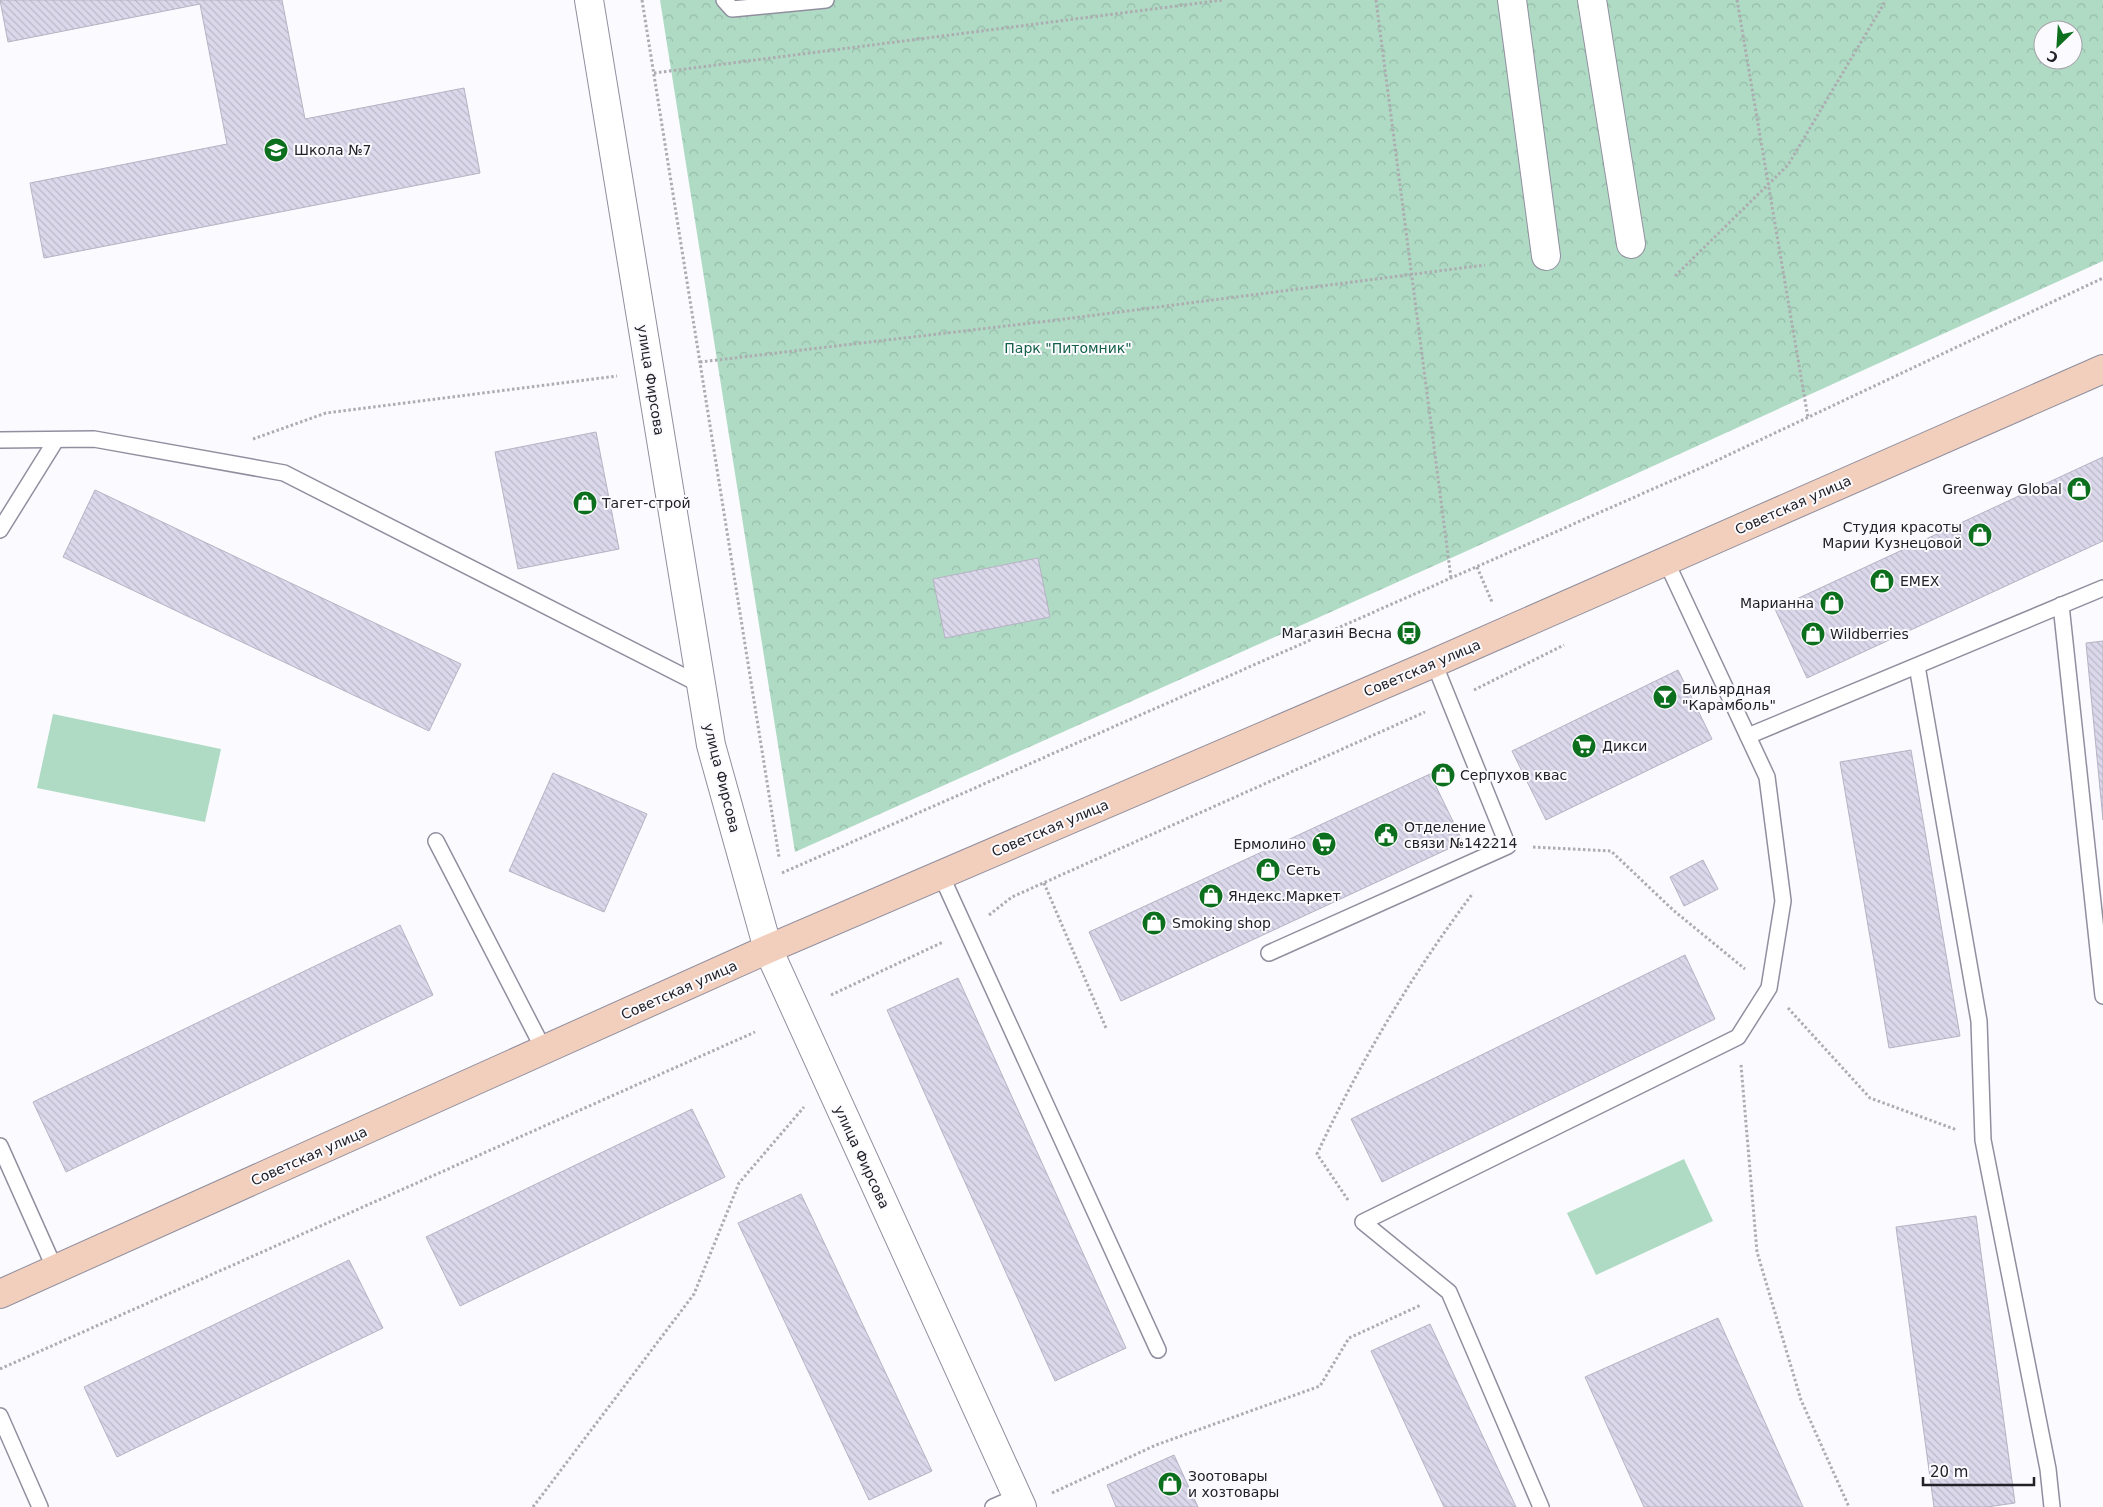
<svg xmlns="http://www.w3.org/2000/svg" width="2103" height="1507" font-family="'DejaVu Sans',sans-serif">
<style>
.grass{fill:#afdbc5}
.park{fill:url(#park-crowns);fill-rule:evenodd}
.building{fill:url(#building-back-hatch);stroke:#b5b3c4}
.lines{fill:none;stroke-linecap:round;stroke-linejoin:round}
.lane-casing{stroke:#918f9f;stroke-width:18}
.street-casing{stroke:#918f9f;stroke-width:30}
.secondary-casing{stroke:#918f9f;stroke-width:30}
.path{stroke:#adacb1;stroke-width:3;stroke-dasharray:2.5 2.5;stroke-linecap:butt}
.lane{stroke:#fff;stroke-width:15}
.street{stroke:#fff;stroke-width:28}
.secondary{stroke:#f2cfbd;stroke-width:28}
.labels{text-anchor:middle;stroke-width:4;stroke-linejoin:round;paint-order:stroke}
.poi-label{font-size:14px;fill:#222127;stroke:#fbfafe;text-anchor:start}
.park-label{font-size:14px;fill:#146245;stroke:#fbfafe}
.street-label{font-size:14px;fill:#222127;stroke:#fbfafe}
</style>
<defs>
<pattern id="park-crowns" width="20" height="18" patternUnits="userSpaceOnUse" patternTransform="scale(1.25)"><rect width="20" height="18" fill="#afdbc5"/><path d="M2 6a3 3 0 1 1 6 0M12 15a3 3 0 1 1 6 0" fill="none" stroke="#96bca9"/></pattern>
<pattern id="building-back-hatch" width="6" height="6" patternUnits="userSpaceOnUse" patternTransform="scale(1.25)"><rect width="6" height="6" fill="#dad8ea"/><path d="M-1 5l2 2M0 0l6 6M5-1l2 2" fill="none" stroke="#bbb9c9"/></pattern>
</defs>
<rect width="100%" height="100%" fill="#fbfafe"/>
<g class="grass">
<polygon points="53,714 221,749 205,822 37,788"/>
<polygon points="1684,1159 1713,1221 1596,1275 1567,1213"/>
</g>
<path class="park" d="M 660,0 L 2103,0 L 2103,261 L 1449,559 L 795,852 ZM 2043,30 L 2073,30 L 2073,60 L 2043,60 Z"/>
<g class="building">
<polygon points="0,0 282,0 305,119 464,88 480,173 44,258 30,183 227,144 200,4 8,42"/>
<polygon points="596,432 619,549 518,569 495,452"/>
<polygon points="2103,457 2103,541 1807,678 1775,609"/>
<polygon points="95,490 461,664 429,731 63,557"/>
<polygon points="1038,558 1050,617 945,638 933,579"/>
<polygon points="2103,641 2103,820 2086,643"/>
<polygon points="1678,670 1712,739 1546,820 1512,751"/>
<polygon points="1911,750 1960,1036 1889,1048 1840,762"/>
<polygon points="553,773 647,814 604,912 509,871"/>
<polygon points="1430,774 1463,842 1121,1001 1089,932"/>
<polygon points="1703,860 1718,889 1684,906 1670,877"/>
<polygon points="400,925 433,995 66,1172 33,1102"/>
<polygon points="1685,955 1715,1019 1382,1182 1351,1119"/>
<polygon points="958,978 1126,1348 1055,1381 887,1010"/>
<polygon points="692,1109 725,1177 460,1306 426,1237"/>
<polygon points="801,1194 932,1471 869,1500 738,1223"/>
<polygon points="1976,1216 2015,1503 1987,1507 1934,1507 1896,1227"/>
<polygon points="349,1260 383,1328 117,1457 84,1387"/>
<polygon points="1718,1318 1803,1507 1644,1507 1585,1377"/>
<polygon points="1430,1324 1516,1507 1444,1507 1371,1351"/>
<polygon points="1174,1455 1198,1507 1116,1507 1107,1485"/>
</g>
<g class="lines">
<defs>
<g id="lane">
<polyline points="724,0 732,9 826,0"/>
<polyline points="0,440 94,439 284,473 701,685"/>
<polyline points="0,530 56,440"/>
<polyline points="2061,605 2103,996"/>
<polyline points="1917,666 1979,1021 1983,1140 2048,1469 2052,1507"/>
<polyline points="1748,736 2103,588"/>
<polyline points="436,841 544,1050"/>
<polyline points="941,875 1158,1350"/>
<polyline points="1269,953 1508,846 1434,663"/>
<polyline points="0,1146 55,1269"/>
<polyline points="0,1416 40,1507"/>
<polyline points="993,1507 1018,1496"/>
<polyline points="1541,1507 1449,1292 1363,1222 1738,1037 1769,988 1783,901 1767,777 1666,561"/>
</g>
<g id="street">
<polyline points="589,0 711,745 768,949 1022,1507"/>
<polyline points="1512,0 1546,256"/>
<polyline points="1592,0 1631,244"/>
</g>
<polyline id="secondary" points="0,1294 768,949 1434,663 2103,369"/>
</defs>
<use href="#lane" class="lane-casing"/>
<use href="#street" class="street-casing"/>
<use href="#secondary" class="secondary-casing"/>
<g class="path">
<polyline points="642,0 779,857"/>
<polyline points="1376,0 1451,578"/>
<polyline points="1737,0 1808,418"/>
<polyline points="654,73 1223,0"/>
<polyline points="1675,276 1788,165 1886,0"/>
<polyline points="700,362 1057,320 1485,265"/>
<polyline points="253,439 326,413 617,376"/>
<polyline points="1477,567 1492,602"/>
<polyline points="1474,690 1564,645"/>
<polyline points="1533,847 1611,851 1673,910 1745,969"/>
<polyline points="782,873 1705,466 2103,278"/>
<polyline points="1044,883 1106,1028"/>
<polyline points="989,915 1012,897 1425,712"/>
<polyline points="831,995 943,942"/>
<polyline points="1788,1008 1870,1098 1957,1130"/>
<polyline points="1741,1065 1757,1252 1801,1400 1849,1507"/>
<path d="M 1348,1200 L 1317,1154 C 1360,1062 1412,974 1473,893"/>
<polyline points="0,1369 755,1032"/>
<polyline points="1052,1493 1156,1445 1320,1386 1349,1338 1421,1305"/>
<polyline points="533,1507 694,1294 739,1183 804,1107"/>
</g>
<use href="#lane" class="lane"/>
<use href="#street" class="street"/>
<use href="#secondary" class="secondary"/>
</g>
<defs>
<symbol id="school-disc" viewBox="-11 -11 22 22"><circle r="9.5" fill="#0c6f1e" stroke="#fbfafe"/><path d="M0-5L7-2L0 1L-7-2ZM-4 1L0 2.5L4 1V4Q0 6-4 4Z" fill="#fff"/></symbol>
<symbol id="shop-disc" viewBox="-11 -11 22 22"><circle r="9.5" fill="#0c6f1e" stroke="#fbfafe"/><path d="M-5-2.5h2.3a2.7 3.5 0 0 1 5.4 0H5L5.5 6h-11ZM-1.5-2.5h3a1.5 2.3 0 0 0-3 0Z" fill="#fff"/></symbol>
<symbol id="bus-disc" viewBox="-11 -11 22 22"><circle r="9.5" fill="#0c6f1e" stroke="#fbfafe"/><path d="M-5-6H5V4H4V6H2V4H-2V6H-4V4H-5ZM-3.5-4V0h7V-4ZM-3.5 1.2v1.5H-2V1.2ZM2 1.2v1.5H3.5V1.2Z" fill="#fff"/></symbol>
<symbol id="bar-disc" viewBox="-11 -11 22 22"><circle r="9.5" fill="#0c6f1e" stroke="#fbfafe"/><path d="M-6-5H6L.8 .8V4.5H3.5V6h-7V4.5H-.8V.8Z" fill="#fff"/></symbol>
<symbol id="supermarket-disc" viewBox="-11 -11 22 22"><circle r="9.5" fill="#0c6f1e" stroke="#fbfafe"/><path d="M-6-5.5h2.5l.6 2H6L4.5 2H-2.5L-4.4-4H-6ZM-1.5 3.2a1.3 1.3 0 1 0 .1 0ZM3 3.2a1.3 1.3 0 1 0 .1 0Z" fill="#fff"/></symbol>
<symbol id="civic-disc" viewBox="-11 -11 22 22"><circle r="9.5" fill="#0c6f1e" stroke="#fbfafe"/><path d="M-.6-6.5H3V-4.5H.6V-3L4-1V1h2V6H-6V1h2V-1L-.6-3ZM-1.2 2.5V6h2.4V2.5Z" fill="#fff"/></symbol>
</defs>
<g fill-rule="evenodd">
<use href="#school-disc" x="262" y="136" width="28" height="28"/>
<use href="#shop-disc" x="2065" y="475" width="28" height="28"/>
<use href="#shop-disc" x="571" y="489" width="28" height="28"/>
<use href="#shop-disc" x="1966" y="521" width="28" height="28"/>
<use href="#shop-disc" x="1868" y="567" width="28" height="28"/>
<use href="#shop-disc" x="1818" y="589" width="28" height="28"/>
<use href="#bus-disc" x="1395" y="619" width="28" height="28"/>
<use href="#shop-disc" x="1799" y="620" width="28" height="28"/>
<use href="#bar-disc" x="1651" y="683" width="28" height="28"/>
<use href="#supermarket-disc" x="1570" y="732" width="28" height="28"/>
<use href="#shop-disc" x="1429" y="761" width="28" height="28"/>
<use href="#civic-disc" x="1372" y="821" width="28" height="28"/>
<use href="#supermarket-disc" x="1310" y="830" width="28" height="28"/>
<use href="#shop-disc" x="1254" y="856" width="28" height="28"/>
<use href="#shop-disc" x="1197" y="882" width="28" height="28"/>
<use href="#shop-disc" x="1140" y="909" width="28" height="28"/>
<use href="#shop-disc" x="1156" y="1470" width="28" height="28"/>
</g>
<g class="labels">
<g class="poi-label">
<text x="294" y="155">Школа №7</text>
<text x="2062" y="494" text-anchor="end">Greenway Global</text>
<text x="602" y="508">Тагет-строй</text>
<text x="1962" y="532" text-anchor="end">Студия красоты<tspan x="1962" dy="16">Марии Кузнецовой</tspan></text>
<text x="1900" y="586">EMEX</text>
<text x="1814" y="608" text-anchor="end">Марианна</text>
<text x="1392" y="638" text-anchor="end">Магазин Весна</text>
<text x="1830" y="639">Wildberries</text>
<text x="1682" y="694">Бильярдная<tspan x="1682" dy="16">"Карамболь"</tspan></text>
<text x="1602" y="751">Дикси</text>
<text x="1460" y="780">Серпухов квас</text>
<text x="1404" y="832">Отделение<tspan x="1404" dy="16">связи №142214</tspan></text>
<text x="1306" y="849" text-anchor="end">Ермолино</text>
<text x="1286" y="875">Сеть</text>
<text x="1228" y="901">Яндекс.Маркет</text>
<text x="1172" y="928">Smoking shop</text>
<text x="1188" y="1481">Зоотовары<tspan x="1188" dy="16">и хозтовары</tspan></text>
</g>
<g class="park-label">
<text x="1068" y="353">Парк "Питомник"</text>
</g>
<g class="street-label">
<text transform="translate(651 380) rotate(81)" y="5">улица Фирсова</text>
<text transform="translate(1793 505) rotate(-24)" y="5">Советская улица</text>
<text transform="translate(1422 668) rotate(-23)" y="5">Советская улица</text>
<text transform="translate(722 778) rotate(76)" y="5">улица Фирсова</text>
<text transform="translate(1050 828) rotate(-23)" y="5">Советская улица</text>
<text transform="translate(679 990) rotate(-24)" y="5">Советская улица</text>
<text transform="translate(309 1156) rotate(-24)" y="5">Советская улица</text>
<text transform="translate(862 1157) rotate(65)" y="5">улица Фирсова</text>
</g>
</g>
<g transform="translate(2058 45) rotate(205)"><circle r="24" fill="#fbfafe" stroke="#a4a3a8"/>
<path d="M0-4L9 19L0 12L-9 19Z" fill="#0c6f1e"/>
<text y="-8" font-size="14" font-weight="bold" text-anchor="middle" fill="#222127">С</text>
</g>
<path d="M1923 1477v8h111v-8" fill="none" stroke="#222127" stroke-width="2.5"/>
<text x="1930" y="1477" font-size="15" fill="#222127" stroke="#fbfafe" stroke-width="4" paint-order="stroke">20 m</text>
</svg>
